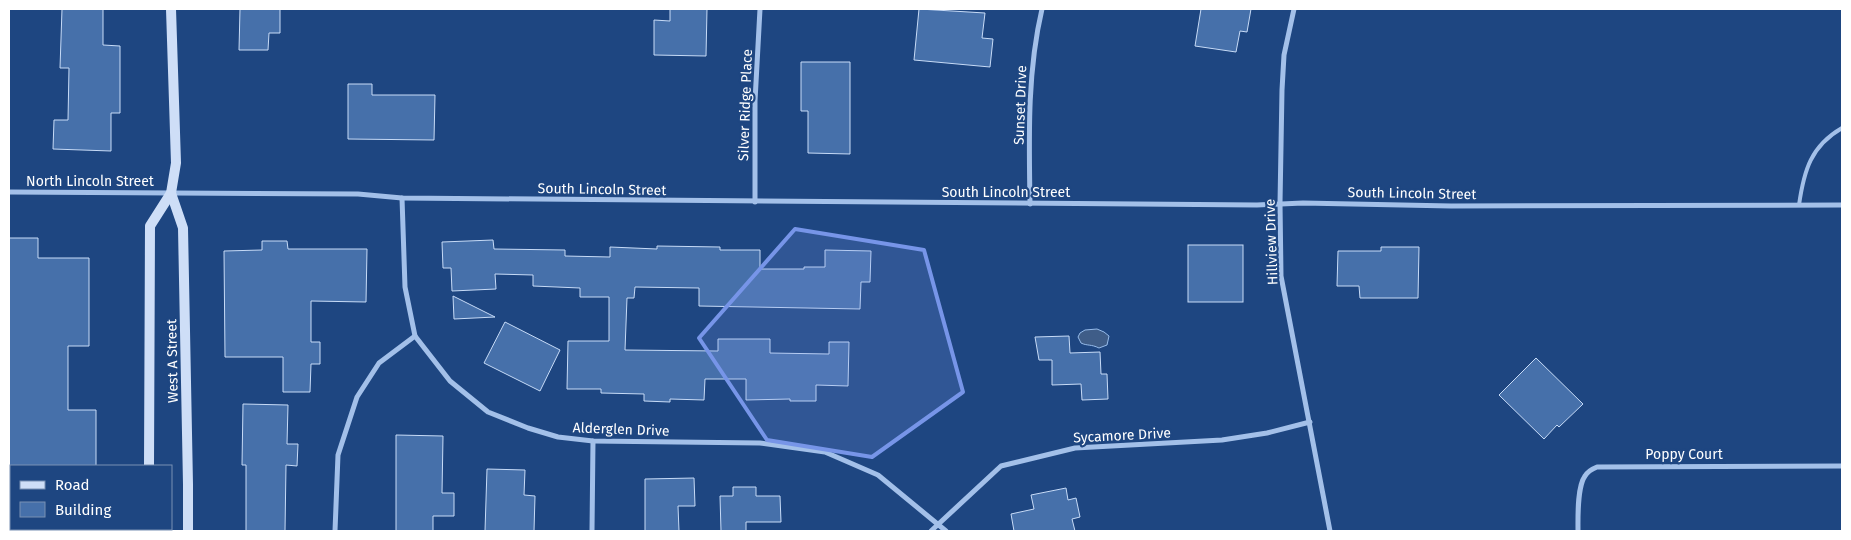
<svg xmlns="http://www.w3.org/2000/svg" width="1851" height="540" font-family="'Fira Sans',sans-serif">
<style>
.water{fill:#3f5d88;stroke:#96bbea}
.building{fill:#4670aa;stroke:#c7dbf7}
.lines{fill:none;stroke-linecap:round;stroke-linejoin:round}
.service{stroke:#a3c0e9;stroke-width:4}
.minor{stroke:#a3c0e9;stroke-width:5}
.secondary{stroke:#cedef7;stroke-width:10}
.marked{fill:#7795e8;fill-opacity:0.2;stroke:#7795e8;stroke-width:4;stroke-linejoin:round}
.labels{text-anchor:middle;stroke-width:4.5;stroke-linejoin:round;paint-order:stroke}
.street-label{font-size:14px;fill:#fff;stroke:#1e4681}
</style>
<rect width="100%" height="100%" fill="#1e4681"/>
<path class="water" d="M 1097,329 L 1104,332 L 1109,336 L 1107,345 L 1099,348 C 1091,344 1087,346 1081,343 L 1078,337 L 1080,333 L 1085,330 Z"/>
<g class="building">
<polygon points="62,9 103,9 103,45 120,46 120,113 111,113 111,151 53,149 54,120 68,120 69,68 60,68"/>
<polygon points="240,9 280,9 280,33 269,33 268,50 239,50"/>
<polygon points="670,9 707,9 706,56 654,55 654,20 670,21"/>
<polygon points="919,9 985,13 982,38 993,39 990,67 914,60"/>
<polygon points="1201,9 1251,9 1247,32 1240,31 1236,52 1195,46"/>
<polygon points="801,62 850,62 850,154 808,153 808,111 801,111"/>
<polygon points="348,84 372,84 372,95 435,95 434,140 348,139"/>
<polygon points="9,238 38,238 38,258 89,258 89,346 68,346 68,410 96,410 96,466 9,466"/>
<polygon points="493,240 494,249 565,250 565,256 610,257 610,247 657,249 657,246 720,247 720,250 760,250 760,269 804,269 804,267 825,267 825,250 871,251 870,282 861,282 860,309 699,306 699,288 635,287 634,298 627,298 625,350 718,351 718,339 770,339 770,353 829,354 829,342 849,342 848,386 816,385 816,401 790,401 790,399 746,400 746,379 705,379 704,400 670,399 670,402 644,401 644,394 601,393 601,389 567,389 568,341 609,341 609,297 580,297 580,288 533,286 533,275 495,274 496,289 452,291 451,268 443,268 442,242"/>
<polygon points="262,241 287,241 288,249 367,249 366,302 311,301 311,342 320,342 320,364 311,364 310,392 283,392 283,357 225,357 224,251 262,250"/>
<rect x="1188" y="245" width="55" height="57"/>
<polygon points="1381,247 1419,247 1418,298 1360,298 1359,286 1337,286 1338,251 1381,251"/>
<polygon points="453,296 495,317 454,319"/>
<polygon points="505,322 560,350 540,391 484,363"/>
<polygon points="1069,336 1070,353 1100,352 1101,374 1107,374 1108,399 1082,400 1081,384 1052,385 1052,360 1039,360 1035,337"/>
<polygon points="1536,358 1583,404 1559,427 1557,425 1544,439 1499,395"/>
<polygon points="243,404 288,405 287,444 298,444 297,466 286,465 285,531 246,531 246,465 242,465"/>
<polygon points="396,435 443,436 442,493 454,493 454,516 433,516 433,531 396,531"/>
<polygon points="487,469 525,470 524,495 535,496 534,531 485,531"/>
<polygon points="694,478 695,506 678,506 679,531 645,531 645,479"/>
<polygon points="733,487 756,487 756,496 780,496 781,522 746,522 746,531 721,531 720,496 733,496"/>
<polygon points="1066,488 1068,500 1076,498 1080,517 1072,519 1075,531 1014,531 1011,514 1034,509 1031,495"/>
</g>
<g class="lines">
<path class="service" d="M 1799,205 C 1804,170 1811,146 1842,128"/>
<g class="minor">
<polyline points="1294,9 1284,55 1282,90 1280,203 1281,276 1330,531"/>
<polyline points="9,192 358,194 402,198 1257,205 1303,203 1451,206 1842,205"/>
<polyline points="402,198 405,287 415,336 450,381 488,412 528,428 558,437 593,441 760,443 825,452 878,475 946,531"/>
<polyline points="755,202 755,101 760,9"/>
<path d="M 1030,204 C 1029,138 1027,73 1042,9"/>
<polyline points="335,531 338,455 357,397 379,363 415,336"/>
<polyline points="592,531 593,441"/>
<polyline points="931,531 1001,466 1075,448 1222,440 1267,433 1310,422"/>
<path d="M 1578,531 C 1578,517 1577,487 1585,476 C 1588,471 1592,469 1597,467 L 1842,466"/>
</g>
<g class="secondary">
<polyline points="171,193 183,228 188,484 188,531"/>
<polyline points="149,466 150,226 171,193 176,163 171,9"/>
<polyline points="148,531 148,529"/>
</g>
</g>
<path class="marked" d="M 795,229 L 924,250 L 963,392 L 872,457 L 767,440 L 699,338 Z"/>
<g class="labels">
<g class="street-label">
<text transform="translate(745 105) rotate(-88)" y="5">Silver Ridge Place</text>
<text transform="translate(1020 105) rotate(-88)" y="5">Sunset Drive</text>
<text x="90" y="186">North Lincoln Street</text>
<text transform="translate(602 189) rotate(1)" y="5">South Lincoln Street</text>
<text x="1006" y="197">South Lincoln Street</text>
<text transform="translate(1412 193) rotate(1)" y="5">South Lincoln Street</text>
<text transform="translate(1271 242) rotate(-92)" y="5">Hillview Drive</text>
<text transform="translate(172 361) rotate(-91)" y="5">West A Street</text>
<text transform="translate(621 429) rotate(2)" y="5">Alderglen Drive</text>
<text transform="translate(1122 435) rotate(-3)" y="5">Sycamore Drive</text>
<text x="1684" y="459">Poppy Court</text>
</g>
</g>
<rect width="1851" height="540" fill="none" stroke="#ffffff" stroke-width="20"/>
<rect x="10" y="465" width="162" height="65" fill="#1e4681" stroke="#7890b3"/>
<rect x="20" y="481" width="25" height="8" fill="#cedef7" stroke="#7890b3"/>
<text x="55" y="490" font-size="15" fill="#ffffff">Road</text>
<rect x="20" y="502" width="25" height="15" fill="#4670aa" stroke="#7890b3"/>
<text x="55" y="515" font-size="15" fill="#ffffff">Building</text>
</svg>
